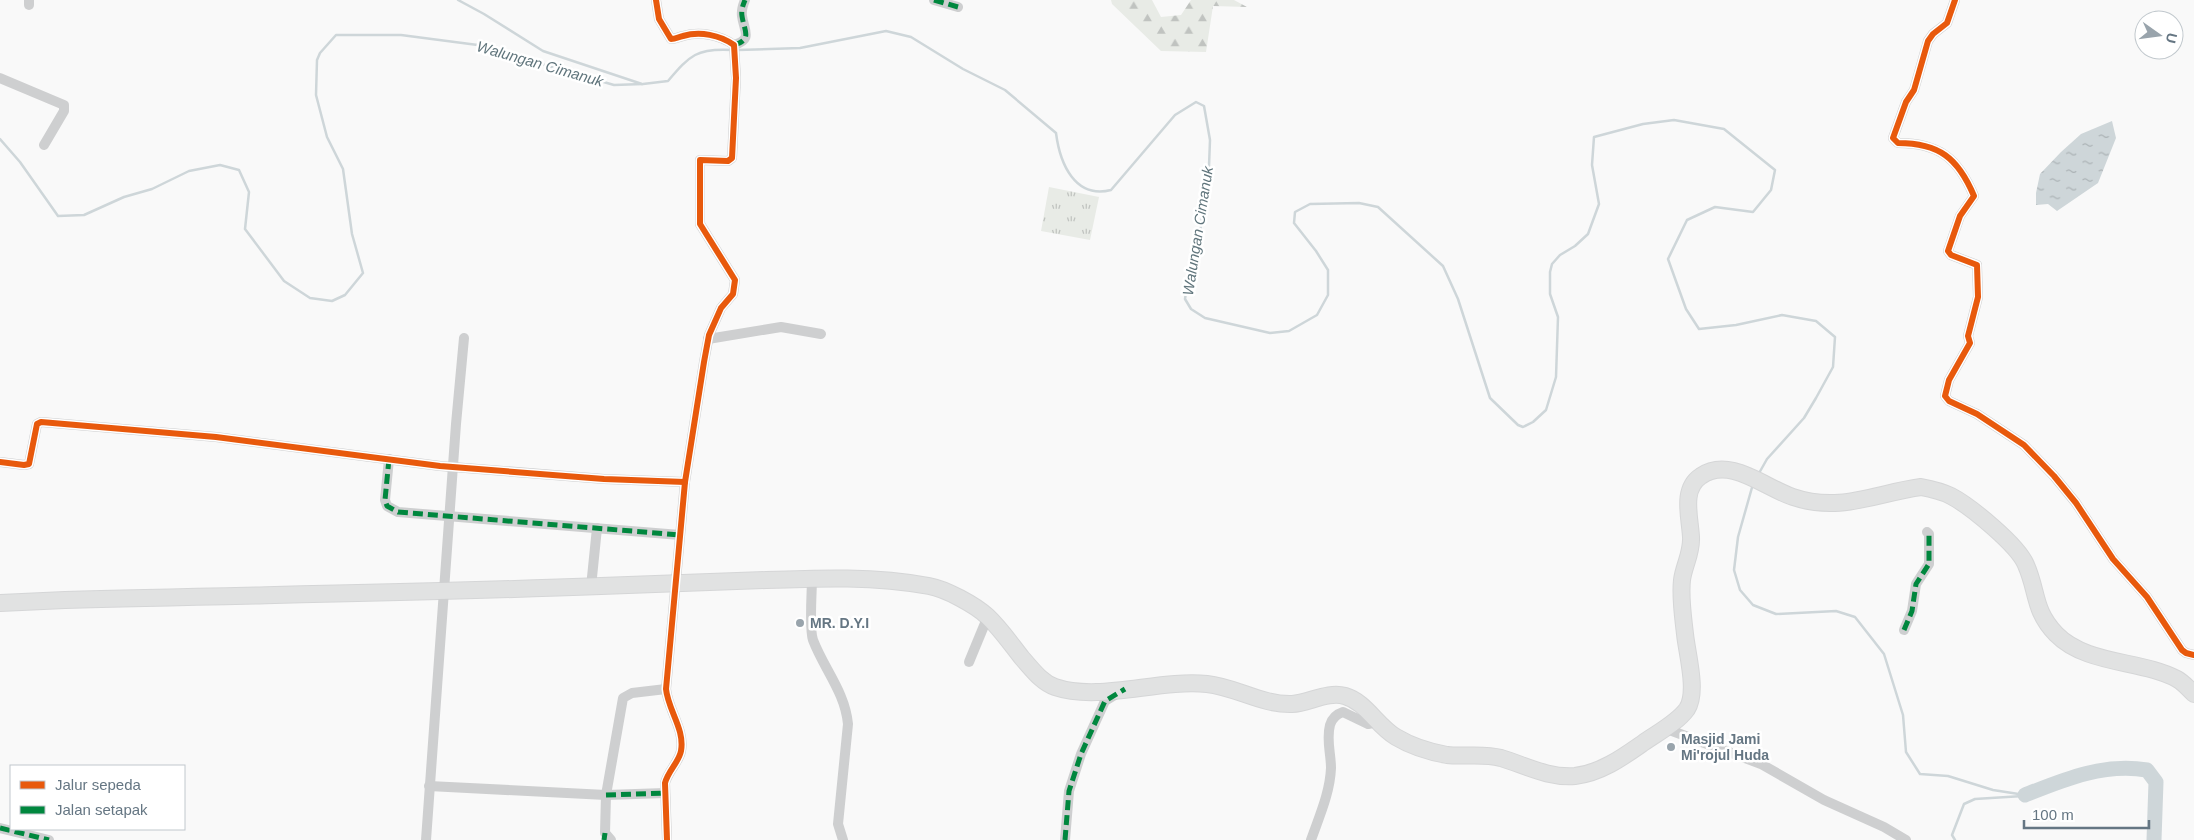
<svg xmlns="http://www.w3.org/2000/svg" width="2194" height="840" font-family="Helvetica,sans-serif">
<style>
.grass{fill:url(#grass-tufts)}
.forest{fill:url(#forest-firs)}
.water{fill:url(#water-ripples)}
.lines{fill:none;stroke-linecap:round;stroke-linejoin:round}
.stream{stroke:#ced6d9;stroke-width:2.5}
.river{stroke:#ced6d9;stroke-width:15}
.primary-casing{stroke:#d5d6d7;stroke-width:18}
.street{stroke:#cecfd0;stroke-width:10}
.primary{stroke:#e1e2e2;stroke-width:16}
.quiet{stroke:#00873e;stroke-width:5;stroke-dasharray:10 5;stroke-linecap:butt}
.cycleway-casing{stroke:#fff;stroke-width:9}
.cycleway{stroke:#e8590c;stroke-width:6}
.poi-dot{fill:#99a4ac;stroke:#fff;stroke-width:2}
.labels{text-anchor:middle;stroke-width:5;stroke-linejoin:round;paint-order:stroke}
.poi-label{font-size:14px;font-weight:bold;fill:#657683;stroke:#fff;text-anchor:start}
.water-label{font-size:15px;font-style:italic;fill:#60757c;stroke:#fff}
</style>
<defs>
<pattern id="grass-tufts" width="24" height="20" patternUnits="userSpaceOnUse" patternTransform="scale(1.25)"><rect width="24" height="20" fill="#e8ebe6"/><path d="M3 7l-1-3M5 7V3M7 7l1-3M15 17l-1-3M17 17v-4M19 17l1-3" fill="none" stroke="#c0c3c0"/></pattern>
<pattern id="forest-firs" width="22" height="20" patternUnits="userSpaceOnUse" patternTransform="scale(1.25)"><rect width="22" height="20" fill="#e8ebe6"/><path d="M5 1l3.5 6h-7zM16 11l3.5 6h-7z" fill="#c0c3c0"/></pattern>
<pattern id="water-ripples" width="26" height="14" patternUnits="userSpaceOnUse" patternTransform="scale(1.25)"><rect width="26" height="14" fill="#ced6d9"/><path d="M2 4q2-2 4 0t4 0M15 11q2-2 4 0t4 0" fill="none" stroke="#abb2b5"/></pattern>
</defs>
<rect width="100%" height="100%" fill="#f9f9f9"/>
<polygon class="grass" points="1049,187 1099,197 1090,240 1041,231"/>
<polygon class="forest" points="1111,0 1152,0 1161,17 1181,15 1191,0 1234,0 1247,7 1213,6 1206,52 1161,51 1112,4"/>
<polygon class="water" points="2112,121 2116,138 2098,183 2057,211 2048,204 2036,205 2036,193 2040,174 2061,152 2081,134"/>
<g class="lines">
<g class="stream">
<polyline points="458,0 484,14 543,51 642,84"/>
<path d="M 738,50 L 800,48 L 886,31 L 911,37 L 963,69 L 1005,90 L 1056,133 C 1060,164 1075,199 1111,190 L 1175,115 L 1196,102 L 1204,106 L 1210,140 L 1209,166 L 1198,247 L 1190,266 L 1185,299 L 1191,309 L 1205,318 L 1270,333 L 1289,331 L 1317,315 L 1328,295 L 1328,270 L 1316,251 L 1294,223 L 1295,212 L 1310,204 L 1359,203 L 1378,207 L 1443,266 L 1458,299 L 1490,398 L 1518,425 L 1523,427 L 1533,422 L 1546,410 L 1556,377 L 1558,317 L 1550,294 L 1550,272 L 1552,264 L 1560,255 L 1575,246 L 1588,234 L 1599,204 L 1592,165 L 1594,137 L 1643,124 L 1674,120 L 1724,129 L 1775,170 L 1771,190 L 1753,212 L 1715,207 L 1687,220 L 1668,259 L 1686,309 L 1699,329 L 1736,325 L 1782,315 L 1816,321 L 1835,337 L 1833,367 L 1816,398 L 1804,418 L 1767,459 L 1758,475"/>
<path d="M 0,139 L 20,162 L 58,216 L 84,215 L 124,197 L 152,189 L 189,171 L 220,165 L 239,170 L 249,192 L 245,229 L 284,281 L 310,298 L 332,301 L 345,295 L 363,273 L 352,234 L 343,169 L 327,137 L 316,95 L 317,60 L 320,53 L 336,35 L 401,35 L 493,47 L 517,57 L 614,85 L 643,84 L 668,81 C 690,55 697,48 732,50"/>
<polyline points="1753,484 1738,537 1734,570 1740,590 1753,605 1776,614 1836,611 1855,617 1884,654 1903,715 1906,752 1920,774 1948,776 1993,790 2025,795"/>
<polyline points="1955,840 1952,835 1964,804 1975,799 2023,796"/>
</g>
<path class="river" d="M 2025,795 C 2065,779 2103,763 2147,770 L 2156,782 L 2154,840"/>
<defs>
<path id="primary" d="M 0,603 L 65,600 C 244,595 423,593 601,586 C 656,584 711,582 766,580 C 820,578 875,576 929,586 C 946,589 975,605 987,616 C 1000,628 1011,644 1022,658 C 1032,669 1041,682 1055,687 C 1099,702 1159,679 1207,684 C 1236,687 1262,705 1292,704 C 1309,703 1328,691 1345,696 C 1366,702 1377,726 1396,737 C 1411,746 1430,752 1447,755 C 1465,757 1483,753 1501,758 C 1527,766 1548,778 1575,776 C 1601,773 1623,757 1643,743 C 1657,733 1677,723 1687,709 C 1698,692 1687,654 1685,634 C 1683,616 1680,597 1682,580 C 1684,565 1692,553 1691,537 C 1690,517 1681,489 1701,476 C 1730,456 1765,488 1793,497 C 1840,513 1876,493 1921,487 C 1932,489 1941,491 1951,496 C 1970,506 2018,545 2026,565 C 2038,592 2033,610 2056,634 C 2086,665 2142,660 2177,679 C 2184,683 2189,689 2194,694"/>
</defs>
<use href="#primary" class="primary-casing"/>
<g class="street">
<path d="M 656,0 L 659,19 L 671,39 C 676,39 678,37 683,36 C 700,31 720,35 734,45 L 736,78 L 732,158 L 728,161 L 700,160 L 700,224 L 735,280 L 733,294 L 721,308 L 709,335 L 704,362 L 685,482 L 666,689 C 668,710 685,729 681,751 C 679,762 668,771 665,783 L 667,840"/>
<polyline points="934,0 958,7"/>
<path d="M 1955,0 L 1947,23 L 1933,34 L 1928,41 L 1914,90 L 1906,102 L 1893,138 L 1898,143 C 1939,143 1958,158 1974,196 L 1960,216 L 1948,251 L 1951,255 L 1977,265 L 1978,297 L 1968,336 L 1970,343 L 1949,380 L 1945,396 L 1949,401 L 1977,414 L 2024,445 L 2054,476 L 2076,503 L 2113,559 L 2147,597 L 2182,650 L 2186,653 L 2194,655"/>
<polyline points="29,5 29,0"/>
<path d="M 734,45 C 753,39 744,31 742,16 C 741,10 743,5 745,0"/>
<polyline points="0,78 64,105 64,111 44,145"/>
<polyline points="708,339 781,327 821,334"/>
<polyline points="389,459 385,500 387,506 398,512 680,535"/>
<polyline points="0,462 24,465 29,464 37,424 41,422 216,437 440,466 604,479 685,482"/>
<path d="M 812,578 C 812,592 809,629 813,640 C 824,669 845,692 848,724 L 838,824 L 843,840"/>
<polyline points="591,587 597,528"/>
<polyline points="1904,630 1912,611 1916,584 1929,564 1929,534 1927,532"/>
<polyline points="969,662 988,616"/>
<polyline points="1664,728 1761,764 1824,800 1884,827 1906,840"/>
<polyline points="429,786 606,795 665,793"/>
<polyline points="0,828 49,840"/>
<polyline points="426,840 456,424 464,338"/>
<polyline points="611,840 605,833 606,795 623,698 632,693 666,689"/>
<polyline points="1065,840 1069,791 1081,754 1105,701 1118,693"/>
<path d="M 1311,840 C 1319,817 1330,793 1331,768 C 1331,753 1326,740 1330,725 C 1332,718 1337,714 1343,712 L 1368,724 L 1377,722"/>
</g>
<use href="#primary" class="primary"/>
<g class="quiet">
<polyline points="934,0 958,7"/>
<path d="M 734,45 C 753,39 744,31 742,16 C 741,10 743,5 745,0"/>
<polyline points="389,459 385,500 387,506 398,512 680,535"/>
<polyline points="1904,630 1912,611 1916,584 1929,564 1929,534 1927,532"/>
<polyline points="606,795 665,793"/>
<polyline points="0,828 49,840"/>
<polyline points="604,840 605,833"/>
<polyline points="1065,840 1069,791 1081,754 1105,701 1125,689"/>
</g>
<defs>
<g id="cycleway">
<path d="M 656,0 L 659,19 L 671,39 C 676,39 678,37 683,36 C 700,31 720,35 734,45 L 736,78 L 732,158 L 728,161 L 700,160 L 700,224 L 735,280 L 733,294 L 721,308 L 709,335 L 704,362 L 685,482 L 666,689 C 668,710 685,729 681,751 C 679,762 668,771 665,783 L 667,840"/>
<path d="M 1955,0 L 1947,23 L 1933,34 L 1928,41 L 1914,90 L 1906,102 L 1893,138 L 1898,143 C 1939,143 1958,158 1974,196 L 1960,216 L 1948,251 L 1951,255 L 1977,265 L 1978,297 L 1968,336 L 1970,343 L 1949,380 L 1945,396 L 1949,401 L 1977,414 L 2024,445 L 2054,476 L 2076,503 L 2113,559 L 2147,597 L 2182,650 L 2186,653 L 2194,655"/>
<polyline points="0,462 24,465 29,464 37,424 41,422 216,437 440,466 604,479 685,482"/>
</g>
</defs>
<use href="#cycleway" class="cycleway-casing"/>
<use href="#cycleway" class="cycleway"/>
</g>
<g class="poi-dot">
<circle cx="800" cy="623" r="5"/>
<circle cx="1671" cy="747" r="5"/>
</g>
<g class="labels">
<g class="poi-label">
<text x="810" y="628">MR. D.Y.I</text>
<text x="1681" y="744">Masjid Jami<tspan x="1681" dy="16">Mi'rojul Huda</tspan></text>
</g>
<g class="water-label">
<text transform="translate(540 64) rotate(16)" y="5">Walungan Cimanuk</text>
<text transform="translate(1198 231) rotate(-81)" y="5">Walungan Cimanuk</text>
</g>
</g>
<rect x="10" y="765" width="175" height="65" fill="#ffffff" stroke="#c1c8cd"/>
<rect x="20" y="781" width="25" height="8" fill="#e8590c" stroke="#c1c8cd"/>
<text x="55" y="790" font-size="15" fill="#657683">Jalur sepeda</text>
<rect x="20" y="806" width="25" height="8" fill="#00873e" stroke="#c1c8cd"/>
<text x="55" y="815" font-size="15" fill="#657683">Jalan setapak</text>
<g transform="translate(2159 35) rotate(104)"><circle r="24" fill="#ffffff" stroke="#c1c8cd"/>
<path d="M0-4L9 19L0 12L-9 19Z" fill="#99a4ac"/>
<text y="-8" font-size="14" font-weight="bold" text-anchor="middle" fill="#657683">U</text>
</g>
<path d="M2024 820v8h125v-8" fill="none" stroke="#657683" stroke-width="2.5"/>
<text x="2032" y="820" font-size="15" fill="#657683" stroke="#ffffff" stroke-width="4" paint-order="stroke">100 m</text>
</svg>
